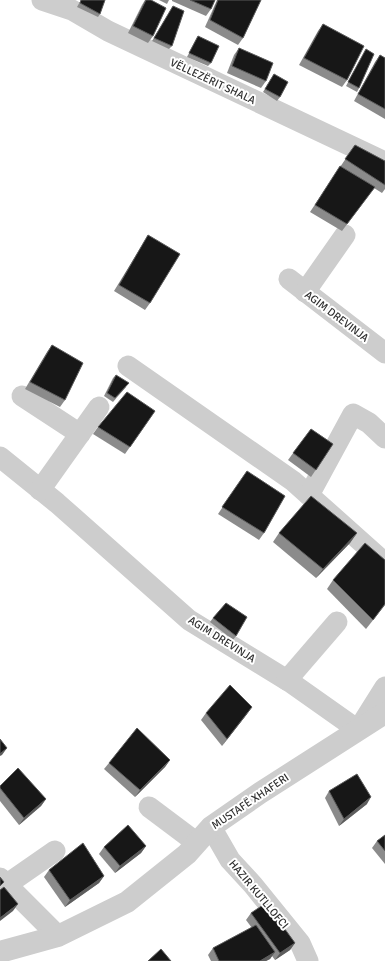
<svg xmlns="http://www.w3.org/2000/svg" width="385" height="961" font-family="Signika,sans-serif">
<style>
.lines{fill:none;stroke-linecap:round;stroke-linejoin:round}
.minor{stroke:#cdcdcd;stroke-width:21}
.tertiary{stroke:#cdcdcd;stroke-width:22}
.wall{fill:#8b8b8b}
.shaded-wall{fill:#5d5d5d}
.building{fill:#171717;stroke:#5d5d5d}
.labels{text-anchor:middle;stroke-width:4;stroke-linejoin:round;paint-order:stroke}
.street-label{font-size:11px;fill:#303030;stroke:#fff}
</style>
<rect width="100%" height="100%" fill="#fff"/>
<g class="lines">
<g class="minor">
<polyline points="42,0 72,10 108,31 385,162"/>
<polyline points="289,279 385,353"/>
<polyline points="305,292 345,235"/>
<polyline points="128,366 293,481 385,563"/>
<polyline points="22,396 80,434"/>
<polyline points="0,457 57,503 189,620 290,682 358,730 385,687"/>
<polyline points="40,490 99,407"/>
<polyline points="309,495 353,414 369,423 385,438"/>
<polyline points="287,680 337,622"/>
<polyline points="149,807 197,843"/>
<polyline points="211,827 230,860 253,885 300,943 308,961"/>
<polyline points="0,878 58,936"/>
<polyline points="6,885 55,851"/>
</g>
<polyline class="tertiary" points="0,952 58,936 127,902 187,854 211,827 260,793 385,713"/>
</g>
<g class="wall">
<polygon points="81,0 105,0 100,14 98,17 77,7"/>
<polygon points="145,0 151,0 153,36 148,43 128,33 142,5"/>
<polygon points="159,0 169,0 167,4"/>
<polygon points="172,0 215,0 211,9 206,16 172,1"/>
<polygon points="217,0 261,0 243,38 238,45 205,27"/>
<polygon points="173,6 172,46 169,49 152,41"/>
<polygon points="323,24 347,80 342,87 299,65 318,31"/>
<polygon points="198,36 211,63 208,66 187,57"/>
<polygon points="239,48 266,81 261,88 227,73 234,55"/>
<polygon points="366,49 359,88 357,92 346,86"/>
<polygon points="380,55 385,58 385,119 354,101 375,62"/>
<polygon points="274,74 280,97 277,101 263,92"/>
<polygon points="355,145 385,161 385,189 382,193 374,188 342,231 310,212 336,173"/>
<polygon points="148,235 150,303 145,310 114,291 144,242"/>
<polygon points="52,345 65,400 60,407 25,389 47,352"/>
<polygon points="116,375 126,387 113,402 104,396 113,378"/>
<polygon points="155,411 125,454 93,434 98,427"/>
<polygon points="311,429 333,444 311,477 288,460"/>
<polygon points="247,471 264,533 259,540 218,514"/>
<polygon points="279,533 357,533 350,543 316,578 273,542"/>
<polygon points="333,580 385,605 366,629 327,589"/>
<polygon points="213,618 236,636 233,640 210,622"/>
<polygon points="206,713 247,714 222,746 201,720"/>
<polygon points="170,760 165,767 135,797 104,769 109,763"/>
<polygon points="0,786 46,799 41,806 19,825 0,801"/>
<polygon points="329,791 367,804 339,826 325,798"/>
<polygon points="385,835 385,864 372,848 377,841"/>
<polygon points="146,846 141,853 115,873 99,854 104,847"/>
<polygon points="49,870 104,876 99,883 65,907 44,877"/>
<polygon points="251,913 295,943 290,950 275,960 272,956 270,959 266,961 211,961 208,955 213,948 252,928 246,920"/>
</g>
<g class="shaded-wall">
<polygon points="357,533 350,543 316,578 323,569"/>
<polygon points="252,707 247,714 222,746 227,739"/>
<polygon points="7,748 2,755 0,756 0,754"/>
<polygon points="170,760 165,767 135,797 140,790"/>
<polygon points="371,797 367,804 339,826 344,819"/>
<polygon points="46,799 41,806 19,825 24,818"/>
<polygon points="146,846 141,853 115,873 120,866"/>
<polygon points="104,876 99,883 65,907 70,900"/>
<polygon points="18,904 13,911 0,921 0,918"/>
<polygon points="295,943 290,950 275,960 280,953"/>
<polygon points="275,952 270,959 266,961 260,961"/>
</g>
<g class="building">
<polygon points="81,0 105,0 100,14 80,3"/>
<polygon points="146,0 151,0 166,8 153,36 133,26"/>
<polygon points="190,0 215,0 211,9"/>
<polygon points="218,0 261,0 243,38 210,20"/>
<polygon points="173,6 184,11 172,46 154,38"/>
<polygon points="323,24 364,46 347,80 304,58"/>
<polygon points="198,36 219,46 211,63 189,53"/>
<polygon points="239,48 273,63 266,81 232,66"/>
<polygon points="366,49 374,54 359,88 348,82"/>
<polygon points="380,55 385,58 385,109 358,94"/>
<polygon points="274,74 288,82 280,97 265,89"/>
<polygon points="355,145 385,161 385,185 345,159"/>
<polygon points="340,166 375,187 347,224 315,205"/>
<polygon points="148,235 180,254 150,303 119,285"/>
<polygon points="52,345 83,363 65,400 30,382"/>
<polygon points="116,375 129,383 115,398 107,393"/>
<polygon points="127,392 155,411 130,447 98,427"/>
<polygon points="311,429 333,444 316,470 293,453"/>
<polygon points="247,471 285,496 264,533 222,507"/>
<polygon points="311,496 357,533 323,569 279,533"/>
<polygon points="365,543 385,560 385,604 373,620 333,580"/>
<polygon points="226,603 247,617 236,636 213,618"/>
<polygon points="230,685 252,707 227,739 206,713"/>
<polygon points="137,728 170,760 140,790 109,763"/>
<polygon points="0,739 7,748 0,754"/>
<polygon points="18,768 46,799 24,818 0,788 0,786"/>
<polygon points="357,774 371,797 344,819 329,791"/>
<polygon points="128,825 146,846 120,866 104,847"/>
<polygon points="385,835 385,851 377,841"/>
<polygon points="83,843 104,876 70,900 49,870"/>
<polygon points="0,877 4,882 0,886"/>
<polygon points="4,887 18,904 0,918 0,890"/>
<polygon points="266,903 295,943 280,953 251,913"/>
<polygon points="256,925 275,952 260,961 219,961 213,948"/>
<polygon points="161,949 171,961 148,961"/>
</g>
<g class="labels">
<g class="street-label">
<text transform="translate(213 81) rotate(25)" y="4">VËLLEZËRIT SHALA</text>
<text transform="translate(337 316) rotate(37)" y="4">AGIM DREVINJA</text>
<text transform="translate(222 639) rotate(32)" y="4">AGIM DREVINJA</text>
<text transform="translate(250 801) rotate(-34)" y="4">MUSTAFË XHAFERI</text>
<text transform="translate(259 894) rotate(50)" y="4">HAZIR KUTLLOFCI</text>
</g>
</g>
</svg>
